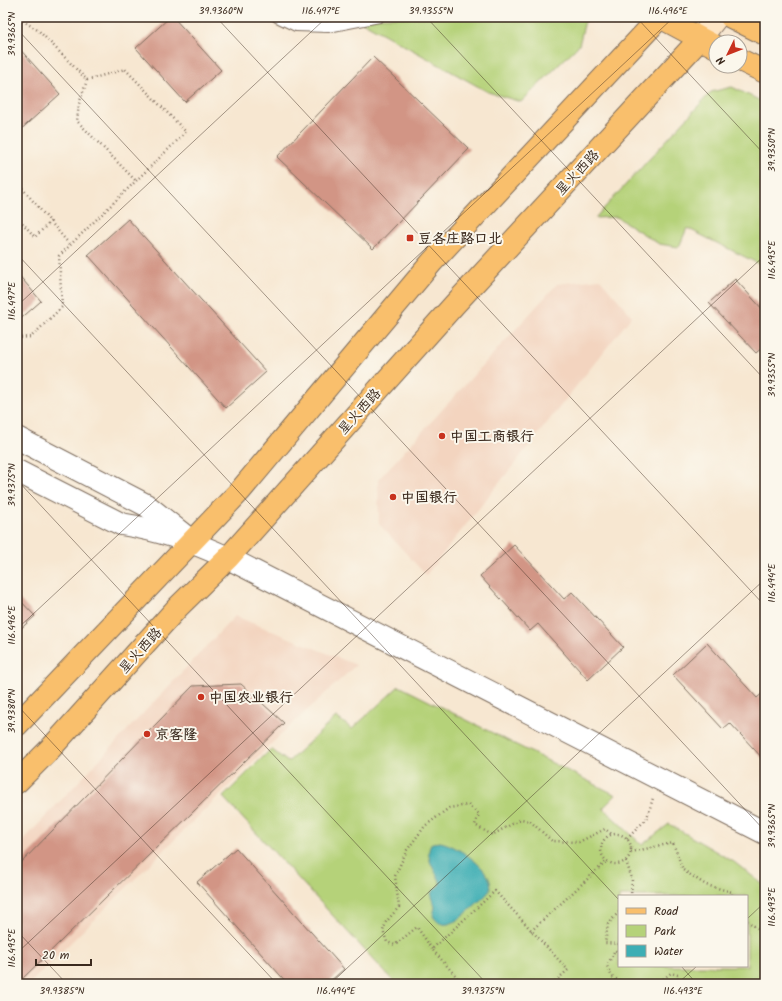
<svg xmlns="http://www.w3.org/2000/svg" width="782" height="1001" font-family="Kalam,'LXGW WenKai TC',sans-serif">
<style>
.built{fill:#f3d4bf}
.green{fill:#b5d279;stroke:#787e4c;fill-rule:evenodd}
.water{fill:#3daeb4;stroke:#3c6c69}
.building{fill:#d29585}
.lines{fill:none;stroke-linecap:round;stroke-linejoin:round}
.service-casing{stroke:#7d6c5d;stroke-width:12}
.tertiary-casing{stroke:#7d6c5d;stroke-width:24}
.secondary-casing{stroke:#7d6c5d;stroke-width:24}
.primary-casing{stroke:#7d6c5d;stroke-width:24}
.path{stroke:#7d6c5d;stroke-width:2.5;stroke-dasharray:1 3;stroke-linecap:butt}
.service{stroke:#fff;stroke-width:10}
.tertiary{stroke:#fff;stroke-width:22}
.secondary{stroke:#fde5c4;stroke-width:22}
.primary{stroke:#f9bf6c;stroke-width:22}
.ticks{fill:none;stroke:#3b2a1e;stroke-width:1;stroke-opacity:0.45}
.poi-dot{fill:#c8321e;stroke:#fbf7ec;stroke-width:1.5}
.labels{text-anchor:middle;stroke-width:4;stroke-linejoin:round;paint-order:stroke}
.street-label{font-size:14px;fill:#3b2a1e;stroke:#fbf7ec}
.poi-label{font-size:14px;font-weight:bold;fill:#3b2a1e;stroke:#fbf7ec;text-anchor:start}
.neatline{fill:none;stroke:#3b2a1e;stroke-width:1.5}
.ticks-label{font-size:10px;text-anchor:middle;fill:#3b2a1e}
</style>
<rect width="100%" height="100%" fill="#fbf7ec"/>
<filter id="ink" filterUnits="userSpaceOnUse"><feTurbulence type="fractalNoise" baseFrequency=".025" numOctaves="2"/><feDisplacementMap in="SourceGraphic" scale="8" xChannelSelector="R" yChannelSelector="G"/><feConvolveMatrix kernelMatrix="1 2 1 2 8 2 1 2 1" color-interpolation-filters="sRGB"/></filter>
<filter id="wash" filterUnits="userSpaceOnUse"><feTurbulence type="fractalNoise" baseFrequency=".012" numOctaves="4" result="noise"/><feDisplacementMap in="SourceGraphic" scale="16" xChannelSelector="R" yChannelSelector="G"/><feGaussianBlur stdDeviation="0.9" result="paint"/><feColorMatrix in="noise" values="0 0 0 0 0 0 0 0 0 0 0 0 0 0 0 0 0 1.4 0 .05"/><feComposite in="paint" operator="in"/></filter>
<g filter="url(#wash)">
<rect width="100%" height="100%" fill="#f7e7d1"/>
<g class="built">
<polygon points="600,279 632,316 426,575 379,524 378,480 557,284"/>
<polygon points="235,616 356,665 273,742 29,984 17,984 17,847"/>
</g>
<g class="green">
<polygon points="353,17 586,17 579,45 521,102 488,92"/>
<polygon points="732,87 765,103 765,267 687,228 679,247 659,244 617,217 595,218 711,92"/>
<path d="M 399,686 L 616,795 L 603,808 L 642,845 L 669,824 L 734,862 L 765,886 L 765,984 L 396,984 L 223,797 L 271,749 L 288,762 L 336,717 L 352,729 ZM 619,896 L 747,896 L 747,966 L 619,966 Z"/>
</g>
<path class="water" d="M 440,842 C 455,844 496,871 490,889 C 488,895 479,901 475,905 C 464,915 445,936 433,916 L 435,907 L 431,893 L 440,884 L 440,881 C 435,870 423,856 432,843 Z"/>
<g id="blocks">
<g class="building">
<polygon points="170,17 173,17 221,70 185,102 136,48"/>
<polygon points="17,46 60,94 17,133"/>
<polygon points="373,57 469,149 373,249 277,157"/>
<polygon points="128,219 266,372 226,408 88,255"/>
<polygon points="17,273 41,301 17,322"/>
<polygon points="735,279 765,312 765,345 756,353 709,303"/>
<polygon points="514,545 564,599 572,592 623,647 588,680 538,624 530,631 480,576"/>
<polygon points="17,597 35,616 17,632"/>
<polygon points="707,643 757,698 765,691 765,761 730,723 723,729 673,675"/>
<polygon points="241,684 284,723 17,984 17,867 193,686"/>
<polygon points="236,848 344,969 327,984 288,984 197,882"/>
</g>
</g>
</g>
<g filter="url(#ink)">
<use href="#blocks" fill-opacity="0" stroke="#7d6c5d" stroke-width="1"/>
<g class="lines">
<defs>
<polyline id="service" points="277,17 296,26 328,27 379,17"/>
<g id="tertiary">
<polyline points="17,438 146,505 185,536"/>
<path d="M 17,471 L 121,524 C 160,530 192,541 228,558 L 765,833"/>
</g>
<polyline id="secondary" points="700,39 717,17"/>
<g id="primary">
<polyline points="660,17 716,47"/>
<polyline points="731,17 765,34"/>
<polyline points="740,60 765,72"/>
<polyline points="17,725 240,491 432,262 660,17"/>
<polyline points="17,782 51,748 178,607 228,558 454,305 700,39"/>
</g>
</defs>
<use href="#service" class="service-casing"/>
<use href="#tertiary" class="tertiary-casing"/>
<use href="#secondary" class="secondary-casing"/>
<use href="#primary" class="primary-casing"/>
<g class="path">
<polyline points="87,80 79,104 77,121 136,181"/>
<polyline points="17,172 21,176 17,180"/>
<polyline points="17,182 70,245"/>
<polyline points="17,217 35,237 51,221"/>
<polyline points="17,338 31,337 62,307 59,256 186,132 125,69 87,80 39,31 17,17"/>
<circle cx="616" cy="849" r="15"/>
<polyline points="627,839 647,818 653,798"/>
<polyline points="631,852 673,843 683,870 706,885 732,892 732,896"/>
<polyline points="626,861 632,879 631,896"/>
<polyline points="619,912 608,924 605,943 619,944"/>
<polyline points="747,921 765,933"/>
<polyline points="531,931 607,861"/>
<polyline points="432,949 417,927 395,945 387,942 383,931 386,922 399,907 395,876 407,850 425,826 449,808 468,805 479,814 475,825 492,835 521,819 530,821 552,841 579,842 605,829 613,835"/>
<polyline points="619,954 615,950 607,966 612,977 626,984"/>
<polyline points="463,984 432,949 495,891 568,970 552,984"/>
<polyline points="657,984 671,973 678,975 679,984"/>
</g>
<use href="#service" class="service"/>
<use href="#tertiary" class="tertiary"/>
<use href="#secondary" class="secondary"/>
<use href="#primary" class="primary"/>
</g>
</g>
<path class="ticks" d="M 216,17 L 765,606M 426,17 L 765,380M 636,17 L 765,155M 17,29 L 765,831M 17,254 L 619,900M 17,306 L 327,17M 17,480 L 487,984M 17,629 L 674,17M 17,705 L 277,984M 747,919 L 765,902M 17,931 L 67,984M 17,953 L 765,255M 681,966 L 697,984M 330,984 L 765,579M 677,984 L 697,966"/>
<g class="poi-dot">
<rect x="406" y="234" width="8" height="8" rx="2"/>
<circle cx="442" cy="436" r="4"/>
<circle cx="393" cy="497" r="4"/>
<circle cx="201" cy="697" r="4"/>
<circle cx="147" cy="734" r="4"/>
</g>
<g class="labels">
<g class="street-label">
<text transform="translate(577 172) rotate(-47)" y="5">星火西路</text>
<text transform="translate(359 411) rotate(-48)" y="5">星火西路</text>
<text transform="translate(140 650) rotate(-48)" y="5">星火西路</text>
</g>
<g class="poi-label">
<text x="418" y="243">豆各庄路口北</text>
<text x="450" y="441">中国工商银行</text>
<text x="401" y="502">中国银行</text>
<text x="209" y="702">中国农业银行</text>
<text x="155" y="739">京客隆</text>
</g>
</g>
<rect width="782" height="1001" fill="none" stroke="#fbf7ec" stroke-width="44"/>
<rect x="618" y="895" width="130" height="72" fill="#fbf7ec" stroke="#aea59a"/>
<rect x="626" y="908" width="20" height="6" fill="#f9bf6c" stroke="#aea59a"/>
<text x="654" y="915" font-size="12" fill="#3b2a1e">Road</text>
<rect x="626" y="925" width="20" height="12" fill="#b5d279" stroke="#aea59a"/>
<text x="654" y="935" font-size="12" fill="#3b2a1e">Park</text>
<rect x="626" y="945" width="20" height="12" fill="#3daeb4" stroke="#aea59a"/>
<text x="654" y="955" font-size="12" fill="#3b2a1e">Water</text>
<g transform="translate(728 54) rotate(227)"><circle r="19" fill="#fbf7ec" stroke="#aea59a"/>
<path d="M0-3L7 15L0 10L-7 15Z" fill="#c8321e"/>
<text y="-6" font-size="11" font-weight="bold" text-anchor="middle" fill="#3b2a1e">N</text>
</g>
<path d="M36 959v6h55v-6" fill="none" stroke="#3b2a1e" stroke-width="2"/>
<text x="42" y="959" font-size="12" fill="#3b2a1e" stroke="#fbf7ec" stroke-width="3" paint-order="stroke">20 m</text>
<rect x="22" y="22" width="738" height="957" class="neatline"/>
<g class="ticks-label">
<text x="221" y="14">39.9360°N</text>
<text x="321" y="14">116.497°E</text>
<text x="431" y="14">39.9355°N</text>
<text x="668" y="14">116.496°E</text>
<text transform="translate(11 34) rotate(-90)" y="4">39.9365°N</text>
<text transform="translate(771 150) rotate(-90)" y="4">39.9350°N</text>
<text transform="translate(771 260) rotate(-90)" y="4">116.495°E</text>
<text transform="translate(11 301) rotate(-90)" y="4">116.497°E</text>
<text transform="translate(771 375) rotate(-90)" y="4">39.9355°N</text>
<text transform="translate(11 485) rotate(-90)" y="4">39.9375°N</text>
<text transform="translate(771 583) rotate(-90)" y="4">116.494°E</text>
<text transform="translate(11 625) rotate(-90)" y="4">116.496°E</text>
<text transform="translate(11 711) rotate(-90)" y="4">39.9380°N</text>
<text transform="translate(771 826) rotate(-90)" y="4">39.9365°N</text>
<text transform="translate(771 907) rotate(-90)" y="4">116.493°E</text>
<text transform="translate(11 948) rotate(-90)" y="4">116.495°E</text>
<text x="62" y="994">39.9385°N</text>
<text x="336" y="994">116.494°E</text>
<text x="483" y="994">39.9375°N</text>
<text x="683" y="994">116.493°E</text>
</g>
</svg>
